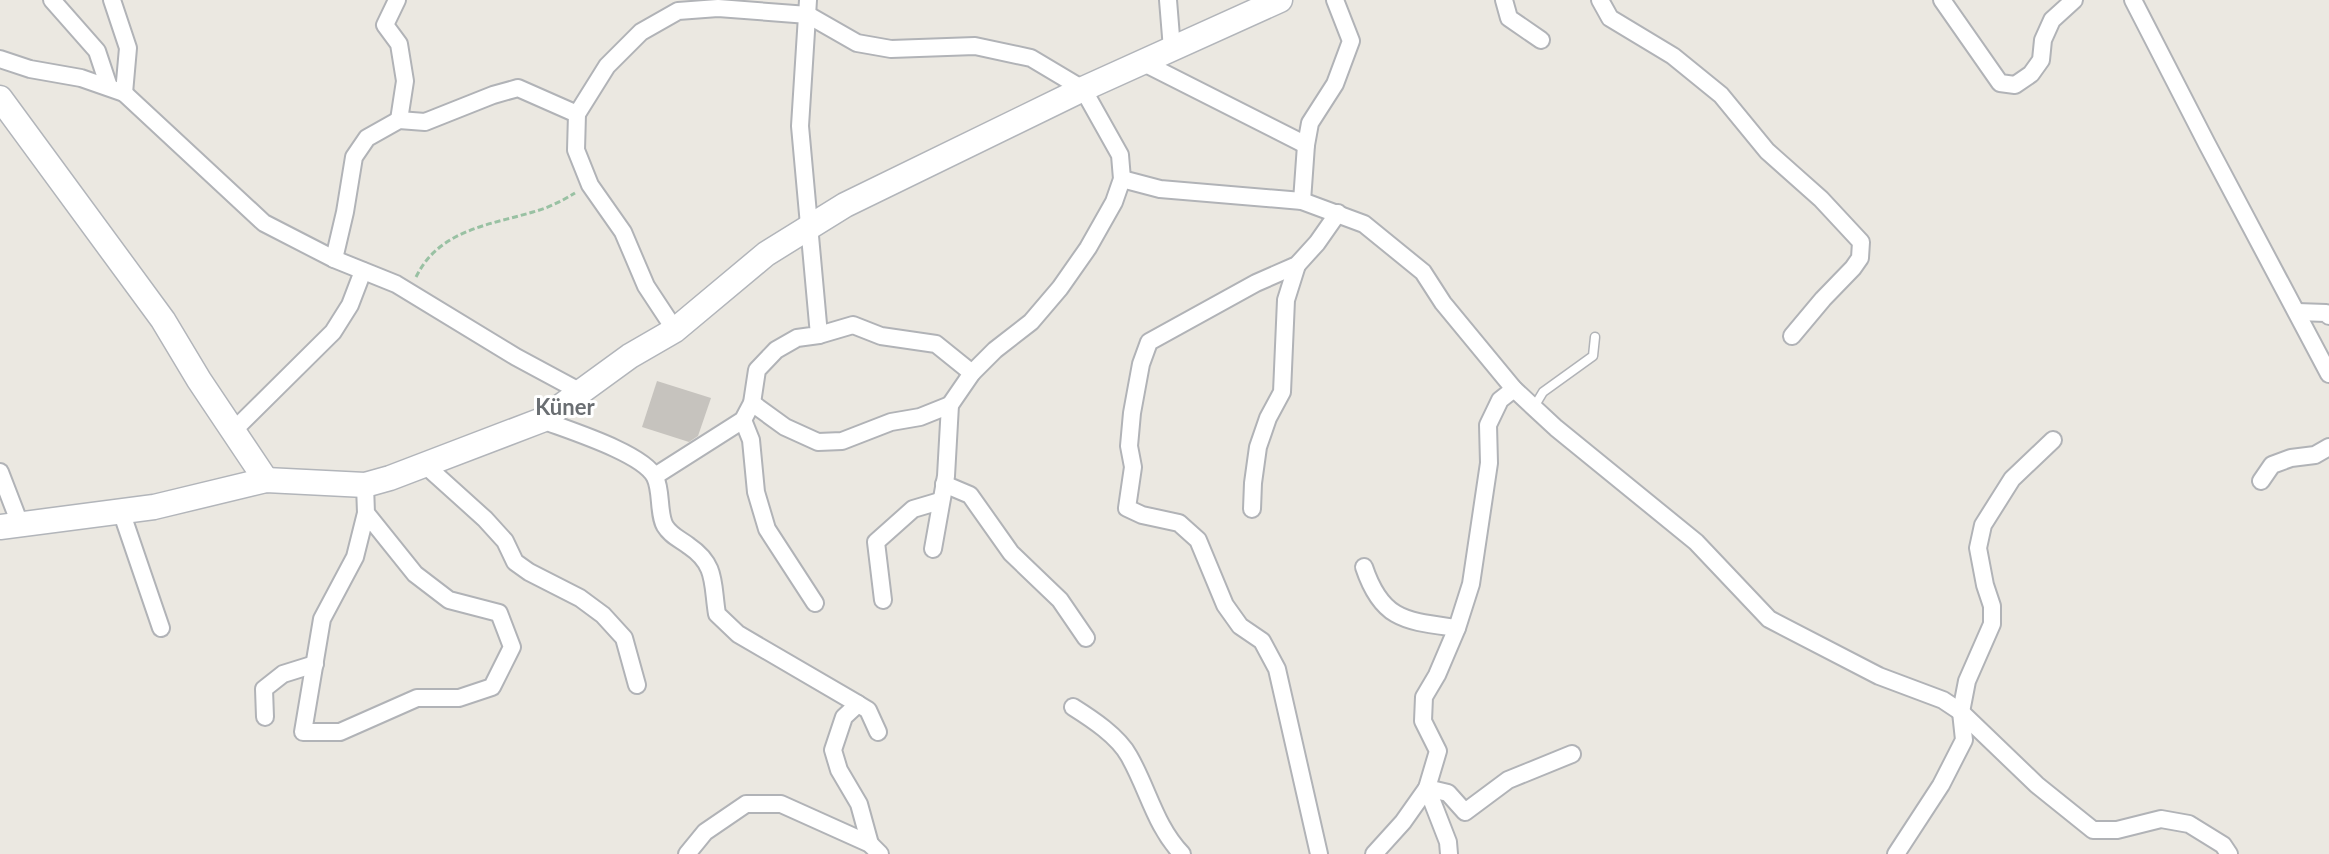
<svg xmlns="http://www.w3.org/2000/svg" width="2329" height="854" font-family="Lato,sans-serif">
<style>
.building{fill:#c6c3be}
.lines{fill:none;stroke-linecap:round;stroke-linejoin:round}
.lane-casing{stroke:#b1b3b7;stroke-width:11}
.street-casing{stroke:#b1b3b7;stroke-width:20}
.secondary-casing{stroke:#b2b5ba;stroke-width:27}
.path{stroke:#99c1a3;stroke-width:3;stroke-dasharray:6 3;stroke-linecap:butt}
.lane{stroke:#fff;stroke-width:8}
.street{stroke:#fff;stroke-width:16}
.secondary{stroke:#fff;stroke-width:24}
.labels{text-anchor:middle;stroke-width:6;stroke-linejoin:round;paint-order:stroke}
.quarter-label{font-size:22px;font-weight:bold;fill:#6a6e72;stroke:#fff}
</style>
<rect width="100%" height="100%" fill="#ebe8e1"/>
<polygon class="building" points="657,381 711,398 698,436 689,442 642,427"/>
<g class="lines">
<defs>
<polyline id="lane" points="1534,407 1543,392 1593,356 1595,337"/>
<g id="street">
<polyline points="52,0 97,51 109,87"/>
<polyline points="112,0 128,48 124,93"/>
<polyline points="397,0 385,25 399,44 405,81 399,120"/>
<polyline points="1168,0 1172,49"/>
<polyline points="1504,0 1509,18 1541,40"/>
<polyline points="1600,0 1610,18 1673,56 1721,95 1767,151 1821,199 1861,242 1860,258 1853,268 1823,299 1792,336"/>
<polyline points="1942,0 2000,83 2015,85 2031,74 2041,60 2043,40 2052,20 2074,0"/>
<polyline points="2133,0 2207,144 2329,374"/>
<polyline points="0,59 30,69 81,78 124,93 264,223 334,259 396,284 516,357 581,392"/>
<polyline points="1142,62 1306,145"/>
<polyline points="1122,179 1160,189 1302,201 1364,224 1423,272 1443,303 1514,389 1556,428 1696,542 1769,619 1879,676 1943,700 1961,712 2037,785 2093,830 2117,830 2161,819 2189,824 2223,845 2229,854"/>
<polyline points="1302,201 1306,145 1310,123 1335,84 1351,41 1335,0"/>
<polyline points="334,259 345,212 354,157 367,138 399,120 425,122 493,95 518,88 577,114"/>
<polyline points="2297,312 2326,313 2329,316"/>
<polyline points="675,330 646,286 623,232 590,185 576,150 577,114 607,66 641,32 678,11 718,8 808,15 857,43 891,49 975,46 1031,58 1083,89 1120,155 1122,179 1114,202 1088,248 1060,288 1031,322 995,350 972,373 950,405 946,476 933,549"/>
<polyline points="819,335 853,325 881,336 936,344 972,373"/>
<polyline points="752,403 785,427 818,442 842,441 891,422 920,417 950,405"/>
<path d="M 542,420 C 568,430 643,453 655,477 C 662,491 658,514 665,526 C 671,536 680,539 689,546 C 717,565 712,584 717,614 L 738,634 L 858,704"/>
<polyline points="743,420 751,440 756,492 767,529 815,603"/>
<polyline points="233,431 333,332 350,305 363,271"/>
<polyline points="424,464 485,519 505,541 515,562 529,572 580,598 603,615 624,638 637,685"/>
<polyline points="0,472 20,524"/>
<polyline points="655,476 743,420 752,403 757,370 776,350 797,338 819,335 800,126 808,0"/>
<polyline points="2261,481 2272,465 2291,458 2315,455 2329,447"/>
<polyline points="944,484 970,495 1011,553 1060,600 1086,638"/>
<polyline points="365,485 366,513 415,574 449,600 499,613 512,647 492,687 459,698 417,698 340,732 303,732 322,619 355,557 366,513"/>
<polyline points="1252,509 1253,483 1258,447 1268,418 1282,392 1286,300 1297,265"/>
<polyline points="121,511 161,628"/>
<path d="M 1364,567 C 1382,621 1406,621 1457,628"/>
<polyline points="883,600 876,542 913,509 940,501"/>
<path d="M 1073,707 C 1092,719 1118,736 1129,756 C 1148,789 1155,826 1182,854"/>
<polyline points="265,717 264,689 283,674 315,664"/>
<polyline points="1427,788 1448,793 1465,812 1508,780 1572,754"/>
<polyline points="1427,788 1448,842 1449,854"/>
<polyline points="870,844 859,804 839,770 833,750 844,717 858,704 868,710 878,732"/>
<polyline points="687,854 705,832 746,804 781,804 870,844 880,854"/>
<polyline points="1319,854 1277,669 1262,641 1240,626 1225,605 1198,540 1179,523 1142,515 1127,508 1133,467 1129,446 1132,413 1141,364 1149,342 1256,283 1297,265 1317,243 1338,213"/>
<polyline points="1374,854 1403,822 1427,788 1438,751 1423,721 1424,697 1437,675 1457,628 1471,584 1489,463 1488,425 1500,400 1514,389"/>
<polyline points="1896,854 1941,785 1964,740 1961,712 1967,681 1992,624 1992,606 1985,585 1978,548 1983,525 2012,479 2053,440"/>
</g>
<g id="secondary">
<polyline points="0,98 163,320 199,380 266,480"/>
<polyline points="0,527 154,507 266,480 365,485 390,478 542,420 630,356 675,330 766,254 845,205 1083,89 1280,0"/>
</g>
</defs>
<use href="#lane" class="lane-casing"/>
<use href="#street" class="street-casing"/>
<use href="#secondary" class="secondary-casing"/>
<path class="path" d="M 416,277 C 439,230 489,225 533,212 C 548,208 562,201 575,193"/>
<use href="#lane" class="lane"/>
<use href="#street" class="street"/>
<use href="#secondary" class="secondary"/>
</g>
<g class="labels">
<g class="quarter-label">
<text x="565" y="415">Küner</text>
</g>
</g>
</svg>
